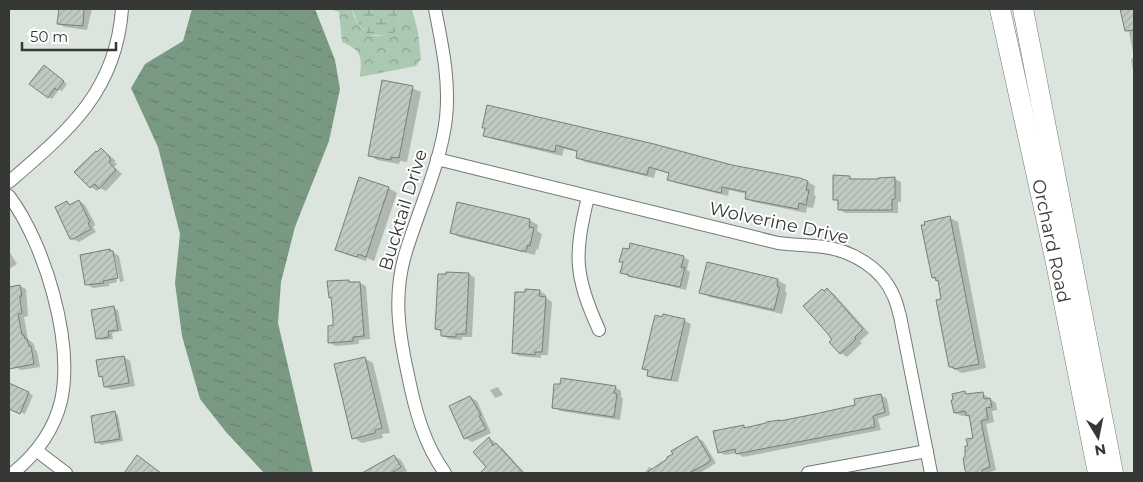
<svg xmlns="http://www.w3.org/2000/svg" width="1143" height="482" font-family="Montserrat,sans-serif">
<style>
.forest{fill:url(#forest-crowns)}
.wetland{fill:url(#wetland-marsh)}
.water{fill:url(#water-ripples)}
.shadow{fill:#0003}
.building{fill:url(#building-hatch);stroke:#787f7a}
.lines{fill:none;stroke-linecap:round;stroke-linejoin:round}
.street-casing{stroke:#727974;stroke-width:14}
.primary-casing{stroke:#727974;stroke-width:21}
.street{stroke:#fff;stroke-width:12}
.primary{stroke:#fff;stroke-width:20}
.labels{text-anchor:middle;stroke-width:4;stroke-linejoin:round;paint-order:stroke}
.street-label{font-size:18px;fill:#353835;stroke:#fff}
</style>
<defs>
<pattern id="forest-crowns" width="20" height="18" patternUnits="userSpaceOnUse" patternTransform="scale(1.25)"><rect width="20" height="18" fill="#abc9b2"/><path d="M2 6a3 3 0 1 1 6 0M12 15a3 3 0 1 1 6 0" fill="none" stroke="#8ca492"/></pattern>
<pattern id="wetland-marsh" width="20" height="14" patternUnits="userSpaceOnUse" patternTransform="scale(1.25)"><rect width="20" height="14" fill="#abc9b2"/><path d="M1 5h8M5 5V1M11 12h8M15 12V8" fill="none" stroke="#8ca492"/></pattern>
<pattern id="water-ripples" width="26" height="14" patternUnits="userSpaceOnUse" patternTransform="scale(1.25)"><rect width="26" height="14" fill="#7a9982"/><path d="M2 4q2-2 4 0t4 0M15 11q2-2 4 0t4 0" fill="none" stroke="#657e6b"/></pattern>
<pattern id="building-hatch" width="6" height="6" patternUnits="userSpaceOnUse" patternTransform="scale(1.25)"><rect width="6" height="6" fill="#c1c9c3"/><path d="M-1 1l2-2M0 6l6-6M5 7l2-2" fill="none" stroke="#a6ada8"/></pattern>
</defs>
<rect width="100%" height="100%" fill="#dce4de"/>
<path class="forest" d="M 330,9 L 352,9 C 355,22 364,37 379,36 C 386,35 393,32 400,30 L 396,9 L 412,9 L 418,32 L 421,59 L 416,66 L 360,77 C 362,56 362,50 342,42 L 339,12 Z"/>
<path class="wetland" d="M 352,9 L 396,9 L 400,30 C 389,35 380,36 368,35 L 359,25 Z"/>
<polygon class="water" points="192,9 315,9 335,60 340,89 329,141 295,227 281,282 278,323 313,473 264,473 226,432 200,399 182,336 175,283 180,234 158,147 131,88 145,64 183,41"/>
<g class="shadow">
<polygon points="60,9 92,9 87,30 65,27 58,24"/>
<polygon points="1122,9 1134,9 1134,76 1131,59 1134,58 1129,32 1126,31"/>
<polygon points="48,69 67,84 62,91 59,90 52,99 48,97"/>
<polygon points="412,88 421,92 407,162 400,161 399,164 377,160 369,155"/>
<polygon points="485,135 731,166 808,182 815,186 814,195 816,196 813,208 807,207 806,213 753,202 746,198 747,194 729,190 728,196 676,183 669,179 670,174 656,170 654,178 585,162 577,158 578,152 564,149 562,156 492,139"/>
<polygon points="102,149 116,161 114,162 117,164 114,167 122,174 106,191 100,188 97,191 91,187 76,172"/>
<polygon points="849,177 855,181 895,179 901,182 901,202 898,202 898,213 845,213 839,209 839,202 834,199"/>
<polygon points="389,188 397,193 374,261 367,258 366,261 345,254 337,250"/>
<polygon points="79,201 85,205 94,222 95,225 93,227 96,232 79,242 71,238 67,202 71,205"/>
<polygon points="950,218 958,222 986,368 962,373 950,367 940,282 933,278"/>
<polygon points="529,220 538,225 537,231 542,234 538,250 536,249 535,255 459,237 451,233"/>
<polygon points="110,250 114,253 112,253 117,282 109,284 109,286 93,288 86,284"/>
<polygon points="9,251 17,264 9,269"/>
<polygon points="114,253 119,256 124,281 120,282"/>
<polygon points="683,257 689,260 687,270 690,272 686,290 628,276 622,272 624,263 621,261"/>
<polygon points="469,274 475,278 472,337 462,337 462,340 449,339 442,335 443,332 436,329"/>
<polygon points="777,280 786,285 785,291 787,293 782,314 709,297 701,292"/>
<polygon points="349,281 353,283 360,283 366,286 370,339 359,340 359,344 336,346 330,343 334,326 333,299 330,297"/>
<polygon points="20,286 26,289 28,316 24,317 28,339 34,344 35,350 37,351 40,367 21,370 9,364 9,288"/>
<polygon points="828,290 834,294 869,333 860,341 862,343 847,357 841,353 831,342 833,340"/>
<polygon points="540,291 546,295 546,298 552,302 548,355 541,355 541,358 519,356 513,353"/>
<polygon points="114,308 118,310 122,331 112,333 113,339 101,340 97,338"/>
<polygon points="663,316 685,321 691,324 678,382 654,379 648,376 649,371 644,368"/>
<polygon points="124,357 130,361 135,386 112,390 105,387 104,378 100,376"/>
<polygon points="364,358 373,363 390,433 382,434 383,438 362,443 354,438"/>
<polygon points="9,384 33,395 25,414 9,407"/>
<polygon points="498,387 503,395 495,398 490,390"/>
<polygon points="615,387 621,391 621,397 623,398 620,420 560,411 554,407"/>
<polygon points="965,393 969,395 982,393 996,403 997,410 992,411 994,422 986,424 996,470 987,473 968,473 964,459 969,446 975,439 970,417 967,415 962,416 955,413"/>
<polygon points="881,395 887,399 890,415 878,419 881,430 743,457 737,453 725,455 719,452 744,426 748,429 856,406"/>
<polygon points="470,397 477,401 491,433 472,442 465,438"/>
<polygon points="114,412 118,415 123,441 101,445 97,442"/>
<polygon points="489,438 495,442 497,446 502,448 525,473 490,473 485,469 488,467"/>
<polygon points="697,438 703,441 716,463 700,473 645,473 649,467 654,469"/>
<polygon points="394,456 401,460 407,471 403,473 364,473"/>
</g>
<g class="building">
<polygon points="59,9 84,9 83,26 57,24"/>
<polygon points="1120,9 1134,9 1134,30 1125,31"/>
<polygon points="44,65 64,81 57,90 55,88 48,98 29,84"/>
<polygon points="382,80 413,86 399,158 391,157 391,160 368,156"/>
<polygon points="487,105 654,144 732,165 800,178 808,181 806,190 809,190 806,205 799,203 798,209 745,199 746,192 722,187 721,193 667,180 669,173 649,167 647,175 576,158 577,151 556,145 555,152 483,136 485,128 482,128"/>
<polygon points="101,148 110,157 109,158 111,160 109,162 116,170 99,189 95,184 90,188 74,172 96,151 97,152"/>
<polygon points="833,175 850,176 850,179 878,179 878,178 895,177 895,199 892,199 892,210 838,210 838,200 833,200"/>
<polygon points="359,177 389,187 366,257 358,254 357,257 335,250"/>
<polygon points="79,200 90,222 88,223 91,229 73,239 70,239 55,207 67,201 69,205"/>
<polygon points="457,202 530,219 529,227 534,228 530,246 528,245 526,251 521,251 450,233"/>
<polygon points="950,216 979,364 954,369 953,367 949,367 936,300 941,299 938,280 936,281 935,277 932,278 921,225 925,225 924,222"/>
<polygon points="630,243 684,256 681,268 685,267 680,287 628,276 629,275 620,273 623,262 619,262 623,248 629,249"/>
<polygon points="110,249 110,251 113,251 118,278 103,281 104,283 85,285 80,255"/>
<polygon points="707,262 778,279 777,286 779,287 779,290 774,310 699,293"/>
<polygon points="446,272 469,273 466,334 456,334 456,337 441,336 441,330 435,329 438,274 446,274"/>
<polygon points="349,280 349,282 360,282 364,336 353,337 353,341 328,343 328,326 333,325 333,319 331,297 329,298 327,281"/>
<polygon points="20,285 22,296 20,296 20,299 22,313 18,314 22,335 24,335 25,339 27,339 29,346 31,346 34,364 9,369 9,287"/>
<polygon points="827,288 863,329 855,337 856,339 852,343 840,354 829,342 832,340 828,334 803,306 822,289 824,291"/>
<polygon points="525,289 540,290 539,296 546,297 542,352 535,352 535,355 512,353 515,292 525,292"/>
<polygon points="114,306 118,330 108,331 109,337 96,339 91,310"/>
<polygon points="663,314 685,319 671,380 647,376 648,370 642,369 655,315 662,317"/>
<polygon points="124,356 129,383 104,387 102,376 99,377 96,360"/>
<polygon points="365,357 382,428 375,430 375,433 352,439 334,364"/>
<polygon points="561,378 616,386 614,393 617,394 614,417 552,408 554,384 560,384"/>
<polygon points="9,383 29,392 20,414 9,409"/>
<polygon points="965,391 966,394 983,392 984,399 990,398 992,407 986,408 988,419 981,421 990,467 982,470 982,473 967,473 965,470 963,458 965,457 965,446 968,446 966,439 973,438 969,415 966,416 965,411 954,413 951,400 953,400 952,394"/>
<polygon points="881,394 885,412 873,416 875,427 736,454 735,449 718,453 713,431 744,425 744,428 766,423 766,422 780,420 780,421 815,414 855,405 854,399"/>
<polygon points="470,396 481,415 479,416 486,429 464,439 449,406"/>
<polygon points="115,411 120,439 95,443 91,416"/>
<polygon points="697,436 711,460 706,464 689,473 646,473 667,459 667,457 673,454 671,451"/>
<polygon points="489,437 493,446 496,443 523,473 480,473 486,467 473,452"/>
<polygon points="137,455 161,473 124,473"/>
<polygon points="394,455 401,467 391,473 362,473"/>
</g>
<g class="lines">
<defs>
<g id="street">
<path d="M 435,9 C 442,45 450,80 446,118 C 441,163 418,211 405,255 C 393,296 399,335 408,375 C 415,410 424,444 445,473"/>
<path d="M 437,159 L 778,243 C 793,245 809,245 824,247 C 853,251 883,269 894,297 C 897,303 898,310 900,316 L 931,473"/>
<path d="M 9,182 C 68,131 116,92 122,9"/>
<path d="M 9,196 C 45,244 74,342 61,401 C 54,430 35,455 13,473"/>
<path d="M 588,197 C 574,255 574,275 599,330"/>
<polyline points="37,451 66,473"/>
<polyline points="808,473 927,451"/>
</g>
<g id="primary">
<polyline points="1000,9 1055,258 1098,473"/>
<polyline points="1023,9 1113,473"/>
</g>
</defs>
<use href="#street" class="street-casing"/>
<use href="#primary" class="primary-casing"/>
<use href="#street" class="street"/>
<use href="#primary" class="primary"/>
</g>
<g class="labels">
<g class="street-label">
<text transform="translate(403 210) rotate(-73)" y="6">Bucktail Drive</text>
<text transform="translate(779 223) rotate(12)" y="6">Wolverine Drive</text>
<text transform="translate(1051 241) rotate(78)" y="6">Orchard Road</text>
</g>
</g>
<rect width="1143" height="482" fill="none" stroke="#353835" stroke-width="20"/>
<g transform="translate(1098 437) rotate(170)" stroke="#ffffff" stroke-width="4" paint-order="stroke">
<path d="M0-4L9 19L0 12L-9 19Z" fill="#353835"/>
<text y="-8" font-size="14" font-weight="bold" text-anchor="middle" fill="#353835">N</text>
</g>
<path d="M22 42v8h94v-8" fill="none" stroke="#353835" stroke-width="2.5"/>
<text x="30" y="42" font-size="15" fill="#353835" stroke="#ffffff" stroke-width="4" paint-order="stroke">50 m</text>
</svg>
